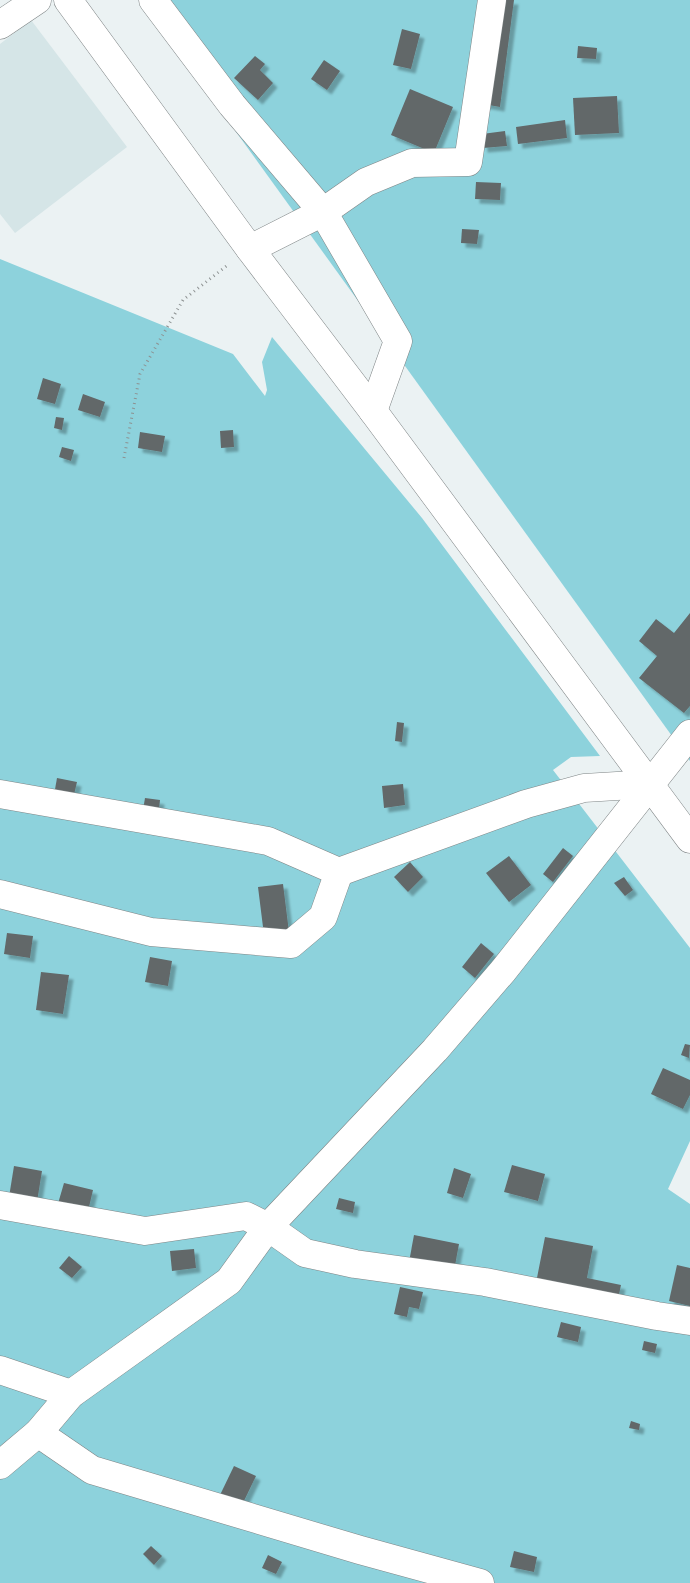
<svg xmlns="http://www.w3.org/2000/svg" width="690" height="1583" font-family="'PT Sans Narrow',sans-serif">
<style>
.built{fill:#d5e5e7}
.green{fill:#8dd2dc}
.building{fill:#626869;filter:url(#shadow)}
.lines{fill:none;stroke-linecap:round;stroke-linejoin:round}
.minor-casing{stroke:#7f8586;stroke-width:29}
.path{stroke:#8d9292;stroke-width:3;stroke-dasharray:1 4;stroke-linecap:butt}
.minor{stroke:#fff;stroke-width:28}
</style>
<defs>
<filter id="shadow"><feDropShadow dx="4.5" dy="4.5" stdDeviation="1" flood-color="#0004"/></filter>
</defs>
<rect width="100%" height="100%" fill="#ebf2f3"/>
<polygon class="built" points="31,20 127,147 15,233 0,214 0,44"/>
<g class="green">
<polygon points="141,0 690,0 690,761"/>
<polygon points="0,259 233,354 265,396 267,390 262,362 272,337 422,518 600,756 571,757 553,770 690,948 690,1141 668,1189 690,1204 690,1583 0,1583"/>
</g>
<g class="building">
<polygon points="497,0 514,0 500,107 483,104"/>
<polygon points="402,29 420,34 411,69 393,65"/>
<polygon points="578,46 597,48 596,59 577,58"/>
<polygon points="255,56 265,64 260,70 273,83 258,100 234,78"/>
<polygon points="324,60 340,71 327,90 311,79"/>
<polygon points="410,89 453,107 434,153 391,135"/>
<polygon points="617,96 619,133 575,135 573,98"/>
<polygon points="565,120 567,138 518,144 516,127"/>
<polygon points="505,131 507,146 483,148 482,134"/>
<polygon points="476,182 501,183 500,200 475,199"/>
<polygon points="462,229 479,230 477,244 461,243"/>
<polygon points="43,378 61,384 55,404 37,399"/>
<polygon points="83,394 105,402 100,417 78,410"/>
<polygon points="56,417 64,418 62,430 54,428"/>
<polygon points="233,430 234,447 221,448 220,431"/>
<polygon points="140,432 165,436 162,452 138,448"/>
<polygon points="62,447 74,450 71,461 59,457"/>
<polygon points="690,613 690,706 684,713 639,678 657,656 639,641 656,619 674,633"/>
<polygon points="397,722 404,723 402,742 395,741"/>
<polygon points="57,778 77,782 73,799 54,795"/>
<polygon points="403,784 405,805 384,808 382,786"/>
<polygon points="145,798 160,800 158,819 142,816"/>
<polygon points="563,848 573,856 553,882 543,874"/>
<polygon points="509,856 531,885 509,902 486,873"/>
<polygon points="410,862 423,877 408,892 394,877"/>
<polygon points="624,877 633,890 625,896 614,883"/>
<polygon points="283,884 289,932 264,935 258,887"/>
<polygon points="7,933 33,936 30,958 4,954"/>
<polygon points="481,943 494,954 475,978 462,967"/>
<polygon points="150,957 172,961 168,986 145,982"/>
<polygon points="41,972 69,975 63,1014 36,1010"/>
<polygon points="685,1044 690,1045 689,1058 681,1055"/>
<polygon points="663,1068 690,1080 690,1095 683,1109 651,1094"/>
<polygon points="512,1165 545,1174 538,1201 504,1192"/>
<polygon points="14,1166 42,1171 37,1202 9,1197"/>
<polygon points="454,1168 471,1174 463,1198 447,1193"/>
<polygon points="64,1183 93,1190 89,1207 57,1207"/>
<polygon points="339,1198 355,1202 353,1213 336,1209"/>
<polygon points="414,1235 459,1244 454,1271 409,1262"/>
<polygon points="545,1237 593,1246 587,1278 621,1285 618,1299 536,1283"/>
<polygon points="194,1249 196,1268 172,1271 170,1251"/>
<polygon points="69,1256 82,1267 72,1278 59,1268"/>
<polygon points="677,1265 690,1268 690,1306 669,1301"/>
<polygon points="400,1287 423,1292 419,1309 409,1307 407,1317 394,1314"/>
<polygon points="561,1322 581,1327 578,1342 557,1337"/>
<polygon points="644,1341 657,1344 655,1353 642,1350"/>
<polygon points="631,1421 640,1424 639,1430 629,1428"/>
<polygon points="234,1466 256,1476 242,1505 220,1495"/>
<polygon points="151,1546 162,1556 154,1565 143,1554"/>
<polygon points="514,1551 537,1557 534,1572 510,1567"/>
<polygon points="268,1555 282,1562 276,1574 262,1568"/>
</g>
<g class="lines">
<defs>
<g id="minor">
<polyline points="68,0 250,249 373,411 690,839"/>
<polyline points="153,0 232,105 323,212 398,341 373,411"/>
<polyline points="0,25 37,0"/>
<polyline points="250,249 323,212 366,182 412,163 468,162 492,0"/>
<polyline points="0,794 268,841 339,872 526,804 584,788 650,784"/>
<polyline points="0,894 151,932 291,944 323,917 339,872"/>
<polyline points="0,1205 145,1231 246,1216 268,1227 305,1253 355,1264 485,1282 657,1316 690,1321"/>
<polyline points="0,1370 71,1394"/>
<polyline points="38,1433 92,1470 360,1550 480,1583"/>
<polyline points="0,1465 38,1433 71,1394 229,1281 268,1227 435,1050 503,971 690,734"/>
</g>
</defs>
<use href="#minor" class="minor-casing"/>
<polyline class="path" points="124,458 140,374 183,300 229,264"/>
<use href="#minor" class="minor"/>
</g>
</svg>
